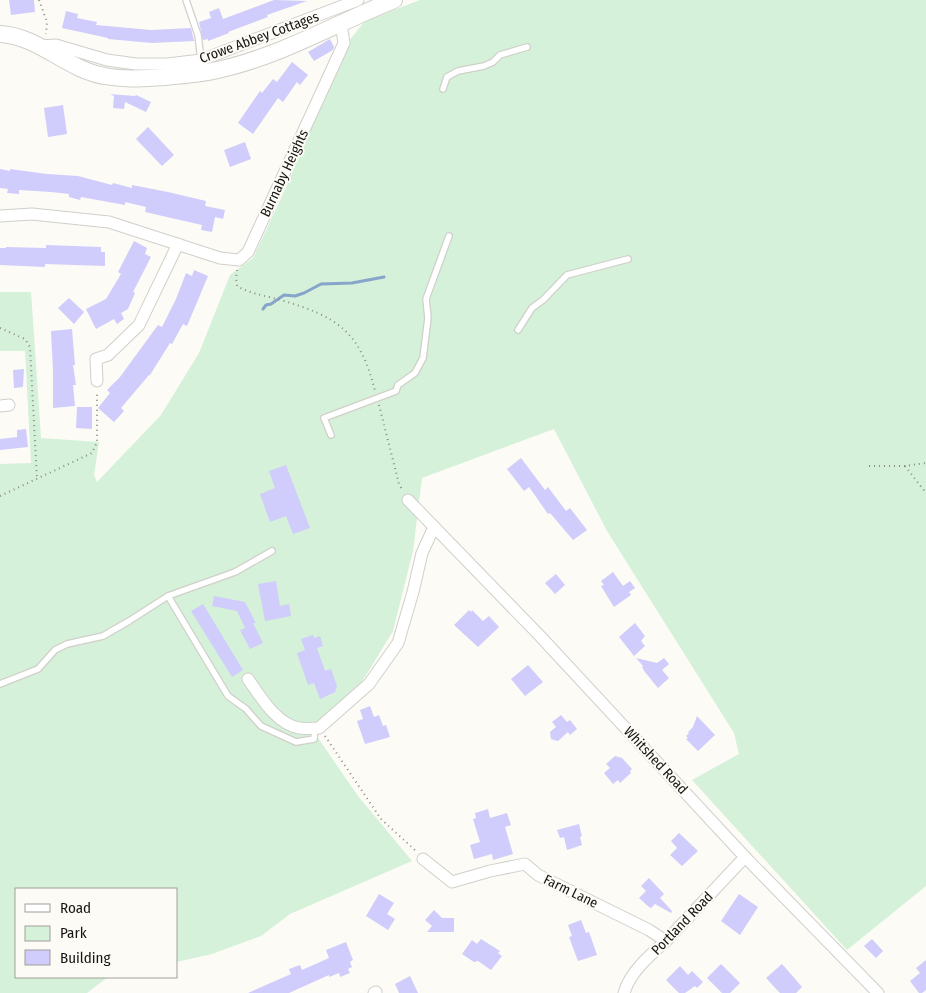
<svg xmlns="http://www.w3.org/2000/svg" width="926" height="993" font-family="'Fira Sans Condensed',sans-serif">
<style>
.green{fill:#d5f1d9}
.lines{fill:none;stroke-linecap:round;stroke-linejoin:round}
.stream{stroke:#87a4cb;stroke-width:3}
.building{fill:#d0ccfc}
.lane-casing{stroke:#d1cfca;stroke-width:8}
.street-casing{stroke:#d1cfca;stroke-width:13}
.secondary-casing{stroke:#d1cfca;stroke-width:18}
.path{stroke:#8d8b87;stroke-width:2;stroke-dasharray:1 4;stroke-linecap:butt}
.lane{stroke:#fff;stroke-width:5.5}
.street{stroke:#fff;stroke-width:11}
.secondary{stroke:#fff;stroke-width:16}
.labels{text-anchor:middle;stroke-width:4;stroke-linejoin:round;paint-order:stroke}
.street-label{font-size:14px;fill:#161513;stroke:#fdfbf5}
</style>
<rect width="100%" height="100%" fill="#fdfbf5"/>
<polygon class="green" points="420,0 926,0 926,886 847,950 692,780 739,754 734,733 607,531 554,429 422,478 413,551 393,631 365,677 330,727 316,735 358,796 412,861 290,914 261,936 212,954 176,962 176,889 16,889 16,977 108,977 87,993 0,993 0,464 31,463 25,351 0,351 0,292 31,292 41,438 99,442 94,475 97,482 161,415 199,353 230,275 253,258 283,194 349,41 365,21"/>
<g class="lines">
<polyline class="stream" points="263,309 266,305 271,304 284,295 295,296 304,293 321,284 352,283 384,277"/>
</g>
<g class="building">
<polygon points="9,0 34,0 35,12 11,15"/>
<polygon points="274,0 307,1 267,15 268,17 228,32 229,33 208,41 208,39 203,40 199,22 211,18 209,12 219,8 223,19"/>
<polygon points="66,11 78,14 77,18 97,22 96,25 151,30 191,28 194,41 152,43 108,39 108,38 62,28"/>
<polygon points="330,39 334,47 333,50 314,61 308,52"/>
<polygon points="292,62 308,75 300,85 297,82 283,102 278,98 253,134 238,123 260,91 262,93 273,79 277,82"/>
<polygon points="110,94 135,96 136,95 151,102 146,112 125,102 124,109 113,108 114,96"/>
<polygon points="63,105 67,134 48,137 44,108"/>
<polygon points="148,127 174,155 162,166 136,139"/>
<polygon points="245,142 251,159 230,167 224,150"/>
<polygon points="0,169 10,171 10,169 47,174 78,176 112,185 113,183 132,188 132,185 168,192 206,201 205,206 225,210 223,219 215,217 212,232 201,230 202,225 145,212 146,207 125,202 125,205 81,197 80,200 69,197 69,194 51,192 19,190 19,194 7,193 8,189 0,188"/>
<polygon points="134,241 147,248 145,254 151,257 133,292 135,293 128,309 121,313 124,319 117,324 114,319 96,329 86,309 106,299 121,274 118,272"/>
<polygon points="46,245 101,247 101,252 105,252 105,266 45,264 45,267 0,265 0,248 6,248 6,247 46,248"/>
<polygon points="194,270 208,276 187,326 183,324 172,344 170,343 150,375 149,375 121,408 124,411 114,422 98,408 110,393 107,390 120,377 158,325 162,327 176,299 186,273 192,276"/>
<polygon points="69,298 84,312 74,324 58,308"/>
<polygon points="72,329 75,365 73,365 76,385 73,385 75,406 53,408 53,371 51,331"/>
<polygon points="24,369 23,387 14,388 13,370"/>
<polygon points="77,407 92,407 92,429 76,428"/>
<polygon points="26,429 28,447 0,450 0,439 17,437 17,430"/>
<polygon points="521,458 545,490 548,487 566,511 570,508 587,530 573,540 550,513 548,514 529,487 524,491 507,469"/>
<polygon points="286,465 310,528 293,534 286,516 270,522 260,494 275,488 269,471"/>
<polygon points="613,572 623,586 630,581 635,588 629,592 631,595 614,607 601,586 604,585 601,581"/>
<polygon points="556,574 565,585 555,594 545,583"/>
<polygon points="276,581 280,606 289,604 291,616 265,621 258,584"/>
<polygon points="214,596 245,602 256,623 253,623 263,643 250,649 240,630 245,628 237,611 212,606"/>
<polygon points="203,604 243,670 232,677 191,611"/>
<polygon points="469,610 471,612 472,610 483,621 489,616 499,627 478,647 454,625"/>
<polygon points="635,623 645,636 641,641 645,646 634,656 619,637"/>
<polygon points="313,635 314,638 320,636 323,646 317,648 325,671 331,669 337,686 335,692 320,699 314,683 308,685 297,653 305,650 301,639"/>
<polygon points="636,658 657,663 664,658 669,664 662,670 669,678 658,688 645,672 642,667 643,666"/>
<polygon points="528,665 543,682 525,696 511,679"/>
<polygon points="370,706 374,717 379,715 383,726 386,725 390,737 365,744 357,721 363,719 360,710"/>
<polygon points="561,715 567,722 570,720 577,729 570,735 568,732 558,741 554,740 551,739 550,732 556,727 552,722"/>
<polygon points="697,716 715,735 698,751 686,739 688,738 686,736 689,733 688,732 693,727"/>
<polygon points="615,756 622,758 632,769 630,771 631,773 620,783 618,780 613,784 604,773 610,768 606,764"/>
<polygon points="488,809 490,818 507,813 511,825 505,827 513,854 493,860 492,854 474,859 470,845 480,842 473,819 476,818 475,813"/>
<polygon points="579,824 582,836 580,837 582,845 567,850 564,837 560,838 557,830"/>
<polygon points="679,833 698,851 682,866 670,855 677,848 671,841"/>
<polygon points="649,878 664,894 660,898 672,911 671,913 655,904 651,908 649,907 639,898 646,891 641,886"/>
<polygon points="379,894 394,903 387,914 395,919 388,930 366,916"/>
<polygon points="739,894 758,907 740,935 721,921"/>
<polygon points="434,910 442,918 454,918 454,932 427,932 432,926 425,920"/>
<polygon points="581,920 586,933 589,932 597,955 578,961 569,937 572,936 568,925"/>
<polygon points="481,939 500,951 498,953 502,956 491,970 478,961 474,962 462,954 472,940 477,944"/>
<polygon points="872,939 883,951 876,958 864,946"/>
<polygon points="346,942 353,960 350,962 352,967 348,969 350,973 340,977 339,973 329,977 329,975 289,993 248,993 291,974 289,969 300,965 302,970 329,958 326,950"/>
<polygon points="926,960 926,990 922,993 919,993 910,981 920,973 916,968"/>
<polygon points="721,964 740,983 730,993 722,993 707,978"/>
<polygon points="782,964 802,987 796,993 780,993 766,978"/>
<polygon points="680,966 688,975 692,971 703,982 697,988 695,986 685,993 679,993 666,980"/>
<polygon points="410,976 418,993 399,993 395,984"/>
</g>
<g class="lines">
<defs>
<g id="lane">
<polyline points="186,0 198,35 201,60"/>
<polyline points="443,89 447,77 458,71 484,66 493,62 500,55 527,47"/>
<polyline points="518,330 532,308 543,300 567,275 628,259"/>
<polyline points="331,435 324,418 396,391 398,385 415,373 423,358 428,318 426,299 449,236"/>
<polyline points="168,596 228,696 246,709 261,726 296,742 314,739 315,728"/>
<polyline points="0,684 38,669 55,650 67,644 103,636 129,621 168,596 235,572 272,551"/>
</g>
<g id="street">
<polyline points="41,46 56,45 107,60 136,64 168,64 201,60 358,0"/>
<polyline points="0,216 32,214 109,222 220,258 239,260 248,252 344,43 341,24"/>
<polyline points="97,381 96,359 108,355 139,325 178,244"/>
<polyline points="0,406 9,405"/>
<polyline points="408,500 540,636 745,857 878,993"/>
<path d="M 248,679 C 260,696 276,724 299,728 C 305,729 313,728 319,728 L 369,684 L 398,643 L 413,592 L 422,553 L 434,527"/>
<polyline points="423,859 452,882 490,871 525,864 538,875 649,930 666,941"/>
<polyline points="374,993 376,992"/>
<path d="M 624,993 C 630,972 650,955 666,941 L 745,857"/>
</g>
<path id="secondary" d="M 0,34 C 39,36 67,70 105,76 C 125,80 145,78 165,77 C 184,75 203,74 222,69 C 282,55 337,23 394,0"/>
</defs>
<use href="#lane" class="lane-casing"/>
<use href="#street" class="street-casing"/>
<use href="#secondary" class="secondary-casing"/>
<g class="path">
<polyline points="39,0 47,22 46,34"/>
<path d="M 237,270 L 236,278 L 237,286 C 251,294 266,296 281,300 C 338,317 360,331 375,391"/>
<polyline points="0,328 25,339 30,347 37,480"/>
<polyline points="379,405 399,484 403,491"/>
<polyline points="869,466 905,466 926,463"/>
<polyline points="905,466 926,493"/>
<polyline points="0,496 92,453 97,442 97,391"/>
<polyline points="325,736 381,819 416,851"/>
</g>
<use href="#lane" class="lane"/>
<use href="#street" class="street"/>
<use href="#secondary" class="secondary"/>
</g>
<g class="labels">
<g class="street-label">
<text transform="translate(259 37) rotate(-20)" y="5">Crowe Abbey Cottages</text>
<text transform="translate(284 173) rotate(-65)" y="5">Burnaby Heights</text>
<text transform="translate(656 760) rotate(47)" y="5">Whitshed Road</text>
<text transform="translate(571 891) rotate(26)" y="5">Farm Lane</text>
<text transform="translate(682 923) rotate(-46)" y="5">Portland Road</text>
</g>
</g>
<rect x="15" y="888" width="162" height="90" fill="#fdfbf5" stroke="#a19f9b"/>
<rect x="25" y="904" width="25" height="8" fill="#ffffff" stroke="#a19f9b"/>
<text x="60" y="913" font-size="15" fill="#161513">Road</text>
<rect x="25" y="926" width="25" height="15" fill="#d5f1d9" stroke="#a19f9b"/>
<text x="60" y="938" font-size="15" fill="#161513">Park</text>
<rect x="25" y="950" width="25" height="15" fill="#d0ccfc" stroke="#a19f9b"/>
<text x="60" y="963" font-size="15" fill="#161513">Building</text>
</svg>
